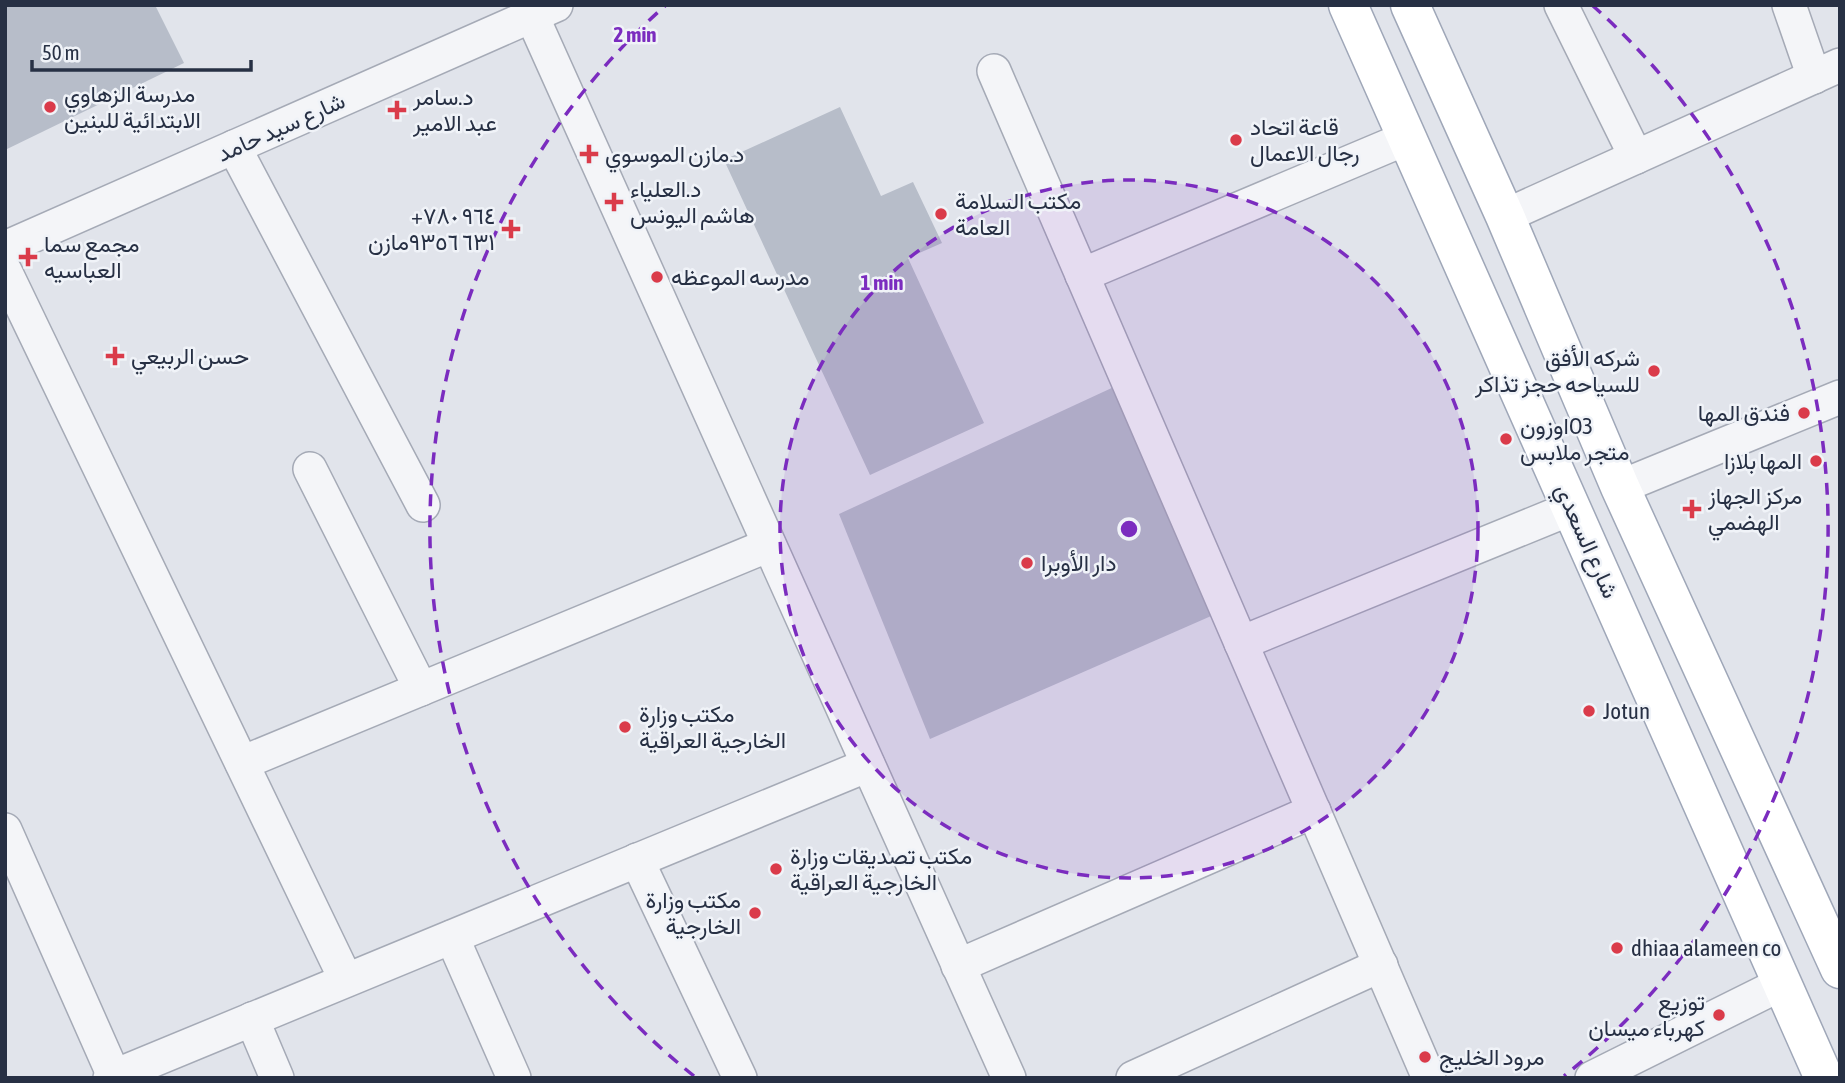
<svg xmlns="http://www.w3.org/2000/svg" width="1845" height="1083" font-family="'Asap Condensed',Vazirmatn,sans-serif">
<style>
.building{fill:#b7bdc9}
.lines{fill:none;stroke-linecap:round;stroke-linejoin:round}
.minor-casing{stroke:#a5aab6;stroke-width:36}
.major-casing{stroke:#9fa7b8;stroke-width:41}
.minor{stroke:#f4f5f8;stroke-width:33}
.major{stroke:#fff;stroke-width:38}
.ring{fill:none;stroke:#7b2cbf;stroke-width:3.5;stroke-dasharray:12 9}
.poi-dot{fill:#da3b4a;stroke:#f0f3f8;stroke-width:2.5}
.labels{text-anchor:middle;stroke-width:5;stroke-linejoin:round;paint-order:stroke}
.poi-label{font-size:23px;fill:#273044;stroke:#f0f3f8;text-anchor:start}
.street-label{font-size:23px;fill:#273044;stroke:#f0f3f8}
.centre{fill:#7b2cbf;stroke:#f0f3f8;stroke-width:3.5}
.ring-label{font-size:21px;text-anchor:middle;font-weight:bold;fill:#7b2cbf;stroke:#f0f3f8;stroke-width:5;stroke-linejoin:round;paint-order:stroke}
</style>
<rect width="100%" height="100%" fill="#e1e4eb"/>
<g class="building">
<polygon points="5,5 155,5 184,63 5,150"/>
<polygon points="840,107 881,196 913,182 942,243 908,258 984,423 870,475 724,160"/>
<polygon points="1116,386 1218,613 930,739 839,514"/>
</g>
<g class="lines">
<defs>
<g id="minor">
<polyline points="527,5 1009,1078"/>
<polyline points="1561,5 1636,157"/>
<polyline points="1789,5 1814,77"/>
<polyline points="994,71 1429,1078"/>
<polyline points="234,147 423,505"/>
<polyline points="1505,216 1840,65"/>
<polyline points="5,248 556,5"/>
<polyline points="5,271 346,980"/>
<polyline points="1082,275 1407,138"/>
<polyline points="310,469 421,689"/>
<polyline points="1620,487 1840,397"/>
<polyline points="1241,643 1572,508"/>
<polyline points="242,763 769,545"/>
<polyline points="5,830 114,1076"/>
<polyline points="637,860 740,1078"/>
<polyline points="452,937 514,1078"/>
<polyline points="958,966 1314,811"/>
<polyline points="252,1019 277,1078"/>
<polyline points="110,1078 868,765"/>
<polyline points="1133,1078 1381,965"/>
<polyline points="1592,1078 1783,983"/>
</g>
<g id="major">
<polyline points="1348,5 1824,1078"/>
<polyline points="1410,5 1505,216 1620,487 1840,969"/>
</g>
</defs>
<use href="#minor" class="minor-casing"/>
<use href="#major" class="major-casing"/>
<use href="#minor" class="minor"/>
<use href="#major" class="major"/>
</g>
<circle cx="1129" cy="529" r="349" fill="#7b2cbf" fill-opacity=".12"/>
<g class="ring">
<circle cx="1129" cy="529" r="349"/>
<path d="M694 1076A699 699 0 0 1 666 5M1592 5A699 699 0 0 1 1564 1076"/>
</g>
<g class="poi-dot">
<circle cx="50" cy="107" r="7"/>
<path d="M393.5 99.5h7v7h7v7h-7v7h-7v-7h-7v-7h7z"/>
<circle cx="1236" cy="140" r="7"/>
<path d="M585.5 143.5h7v7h7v7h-7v7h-7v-7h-7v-7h7z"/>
<path d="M610.5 191.5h7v7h7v7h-7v7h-7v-7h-7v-7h7z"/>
<circle cx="941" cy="214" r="7"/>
<path d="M507.5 218.5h7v7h7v7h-7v7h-7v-7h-7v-7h7z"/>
<path d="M24.5 246.5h7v7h7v7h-7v7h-7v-7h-7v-7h7z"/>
<circle cx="657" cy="277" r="7"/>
<path d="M111.5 345.5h7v7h7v7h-7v7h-7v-7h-7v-7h7z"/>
<circle cx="1654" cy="371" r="7"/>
<circle cx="1804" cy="413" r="7"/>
<circle cx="1506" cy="439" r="7"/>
<circle cx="1816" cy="461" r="7"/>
<path d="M1688.5 498.5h7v7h7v7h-7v7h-7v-7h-7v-7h7z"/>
<circle cx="1027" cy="563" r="7"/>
<circle cx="1589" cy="711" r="7"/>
<circle cx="625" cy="727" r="7"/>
<circle cx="776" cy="869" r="7"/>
<circle cx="755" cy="913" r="7"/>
<circle cx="1617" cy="948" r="7"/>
<circle cx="1719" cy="1015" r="7"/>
<circle cx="1425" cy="1057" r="7"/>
</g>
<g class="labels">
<g class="poi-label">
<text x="64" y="102">مدرسة الزهاوي<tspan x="64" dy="26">اﻻبتدائية للبنين</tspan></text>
<text x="413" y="105">د.سامر<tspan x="413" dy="26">عبد الامير</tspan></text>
<text x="1250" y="135">قاعة اتحاد<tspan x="1250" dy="26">رجال الاعمال</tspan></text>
<text x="605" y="162">د.مازن الموسوي</text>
<text x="630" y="197">د.العلياء<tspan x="630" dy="26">هاشم اليونس</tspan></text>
<text x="955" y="209">مكتب السلامة<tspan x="955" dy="26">العامة</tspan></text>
<text x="495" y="224" text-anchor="end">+٩٦٤ ٧٨٠<tspan x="495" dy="26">٦٣١ ٩٣٥٦مازن</tspan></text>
<text x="44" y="252">مجمع سما<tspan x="44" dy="26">العباسيه</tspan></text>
<text x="671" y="285">مدرسه الموعظه</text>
<text x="131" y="364">حسن الربيعي</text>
<text x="1640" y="366" text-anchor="end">شركه الأفق<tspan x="1640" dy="26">للسياحه حجز تذاكر</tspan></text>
<text x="1790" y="421" text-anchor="end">فندق المها</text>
<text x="1520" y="434">اوزونO3<tspan x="1520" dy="26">متجر ملابس</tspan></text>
<text x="1802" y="469" text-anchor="end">المها بلازا</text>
<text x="1708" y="504">مركز الجهاز<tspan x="1708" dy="26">الهضمي</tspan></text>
<text x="1041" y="571">دار الأوبرا</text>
<text x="1603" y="719">Jotun</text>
<text x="639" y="722">مكتب وزارة<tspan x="639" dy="26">الخارجية العراقية</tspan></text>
<text x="790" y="864">مكتب تصديقات وزارة<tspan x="790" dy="26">الخارجية العراقية</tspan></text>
<text x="741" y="908" text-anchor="end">مكتب وزارة<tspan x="741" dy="26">الخارجية</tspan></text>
<text x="1631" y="956">dhiaa alameen co</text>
<text x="1705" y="1010" text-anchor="end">توزيع<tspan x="1705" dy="26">كهرباء ميسان</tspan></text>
<text x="1439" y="1065">مرود الخليج</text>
</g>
<g class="street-label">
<text transform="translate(281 127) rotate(-24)" y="8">شارع سيد حامد</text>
<text transform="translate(1587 541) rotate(66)" y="8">شارع السعدي</text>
</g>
</g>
<circle cx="1129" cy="529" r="10" class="centre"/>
<g class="ring-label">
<text x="635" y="42">2 min</text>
<text x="882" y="290">1 min</text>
</g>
<rect width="1845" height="1083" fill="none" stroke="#273044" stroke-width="14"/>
<path d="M32 60v10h219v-10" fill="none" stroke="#273044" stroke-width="3.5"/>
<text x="42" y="60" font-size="21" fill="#273044" stroke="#f0f3f8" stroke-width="5" paint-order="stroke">50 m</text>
</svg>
